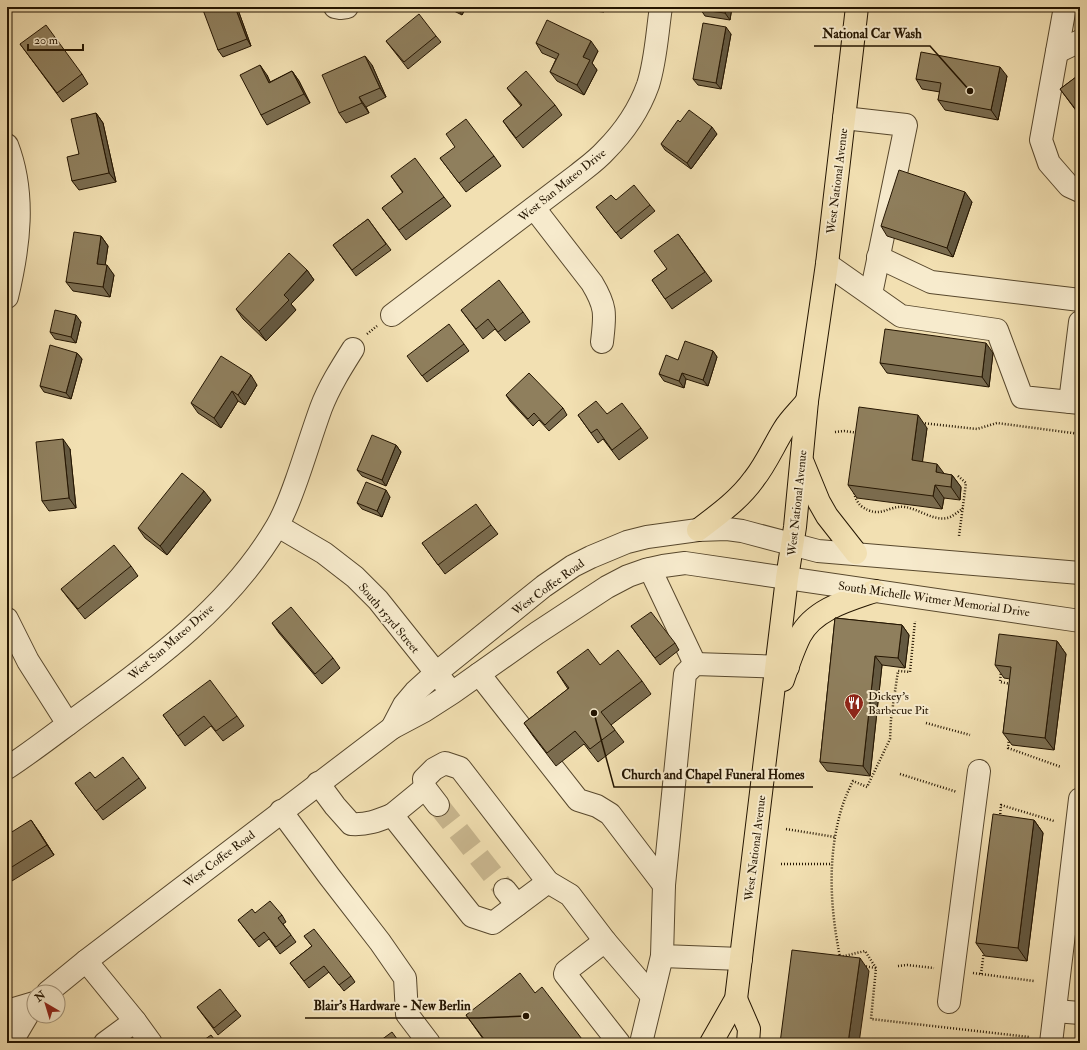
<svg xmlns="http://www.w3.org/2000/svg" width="1087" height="1050" font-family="'IM FELL Double Pica',serif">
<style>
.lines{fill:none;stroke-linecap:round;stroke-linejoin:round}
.minor-tunnel{stroke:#c9b78f;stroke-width:22;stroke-dasharray:22 11;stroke-linecap:butt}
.minor-casing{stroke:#58482d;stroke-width:24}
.major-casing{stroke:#241501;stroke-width:24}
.path{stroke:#241501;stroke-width:2.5;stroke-dasharray:1 2;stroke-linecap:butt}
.minor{stroke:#f7ebcd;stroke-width:22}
.major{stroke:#f2e0b2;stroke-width:22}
.wall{fill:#7b6d50;stroke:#241501}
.shaded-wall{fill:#645941;stroke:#241501}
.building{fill:#8f7f5d;stroke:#241501}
.labels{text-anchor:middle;stroke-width:4;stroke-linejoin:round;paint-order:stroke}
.street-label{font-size:12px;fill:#241501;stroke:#f7ebcd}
.poi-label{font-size:12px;fill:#241501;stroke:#f7ebcd;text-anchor:start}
.leader{fill:none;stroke:#241501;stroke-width:1.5}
.callout-dot{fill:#241501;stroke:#f7ebcd;stroke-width:1.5}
.callout-label{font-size:13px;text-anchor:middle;font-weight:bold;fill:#241501;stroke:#f7ebcd;stroke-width:4;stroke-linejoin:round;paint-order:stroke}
</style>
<rect width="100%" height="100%" fill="#f2e0b2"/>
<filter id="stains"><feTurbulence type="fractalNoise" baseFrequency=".005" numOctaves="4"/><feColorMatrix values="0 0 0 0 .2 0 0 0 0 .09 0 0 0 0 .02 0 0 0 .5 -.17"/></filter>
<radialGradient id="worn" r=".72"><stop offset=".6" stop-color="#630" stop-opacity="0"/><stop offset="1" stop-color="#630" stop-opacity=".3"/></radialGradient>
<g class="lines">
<polyline class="minor-tunnel" points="438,805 505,890"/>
<defs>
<g id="minor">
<polyline points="335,7 340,8 347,7"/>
<polyline points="1065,7 1041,140 1049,163 1069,186 1080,191"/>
<polyline points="1057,52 1080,41"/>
<polyline points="844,118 906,125 871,294"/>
<path d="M 7,145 C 26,194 19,247 7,297"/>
<path d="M 534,208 L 592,283 C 607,308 605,315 602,342"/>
<polyline points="878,257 931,282 1080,300"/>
<polyline points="827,264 901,316 997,330 1022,397 1080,403"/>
<path d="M 392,315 L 577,175 C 587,167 597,160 605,151 C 623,133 639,110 648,85 C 656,60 657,33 661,7"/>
<polyline points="1070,402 1080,322"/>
<polyline points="278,526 324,553 355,577 378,600 445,684"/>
<polyline points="650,569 695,664"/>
<polyline points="7,619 28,661 68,724"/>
<polyline points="479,674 578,800 597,806 610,814 664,885"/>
<polyline points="392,728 404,705 415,692 436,673 544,586 573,566 591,557 627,542 647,537 698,530 727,529 742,531 818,551 1080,573"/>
<path d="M 7,768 C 33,751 57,732 83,713 C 155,661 231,605 277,526 C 286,511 292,493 298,476 C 306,453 313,430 321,408 C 329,387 341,368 353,349"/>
<path d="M 318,783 L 335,806 L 351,824 C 367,825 377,821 392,815 L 472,916 L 493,923 L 548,882 L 460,768 L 445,763 L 434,769 L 424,779 L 425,788 L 438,805"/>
<polyline points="281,811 329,876 380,942 405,978 407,1014 429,1043"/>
<polyline points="392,815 425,788"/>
<polyline points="548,882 570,895 605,941"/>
<polyline points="505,890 517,905"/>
<polyline points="741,959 662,956 664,885 685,674 695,664 788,667"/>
<polyline points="86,961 135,1021 151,1043"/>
<polyline points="48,992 86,961 392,728 424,711 452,693 537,633 607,587 628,576 645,570 663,566 685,563 1080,621"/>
<polyline points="949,1002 979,771"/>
<polyline points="7,1011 34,1003"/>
<polyline points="1055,1011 1080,1013"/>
<polyline points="7,1043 15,1036 34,1004"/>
<polyline points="105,1043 135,1021"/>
<polyline points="619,1043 565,974 566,971 605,941 652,996"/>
<polyline points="641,1043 662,956"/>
<polyline points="1051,1043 1080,799"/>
</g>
<g id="major">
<polyline points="803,463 819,502 827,516 856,553"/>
<path d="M 698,530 C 718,515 739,500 754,479 C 766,464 774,445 784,429 C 790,419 800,410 807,401"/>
<path d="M 783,680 C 788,665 793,650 800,636 C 814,609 849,600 875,591"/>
<polyline points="736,999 749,1029 748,1043"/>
<polyline points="711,1043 736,999 787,578 795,527 807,401 827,264 857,7"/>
</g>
</defs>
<use href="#minor" class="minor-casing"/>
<use href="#major" class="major-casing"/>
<g class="path">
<polyline points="367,334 377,326"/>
<polyline points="922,423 977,429 997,423 1080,434"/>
<polyline points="835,432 844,431 859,433"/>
<polyline points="958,476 966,483 959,536"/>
<path d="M 854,490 C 854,496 857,502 861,506 C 881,520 887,505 905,507 C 919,509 933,521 947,518 C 952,517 958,512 963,508"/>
<polyline points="1001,671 1000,682 1011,684"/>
<polyline points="926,723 970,735"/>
<polyline points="1009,739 1008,748 1061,767"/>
<polyline points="900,774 957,792"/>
<polyline points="1000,817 1001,805 1054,821"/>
<polyline points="786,829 835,837"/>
<polyline points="781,864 832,864"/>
<polyline points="863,966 876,968 871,1019 1029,1037"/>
<polyline points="898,966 907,965 934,968"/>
<path d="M 876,968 L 865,951 L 840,957 C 830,907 827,856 842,807 C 845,798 849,789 853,781 L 867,787 L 890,739 L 891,719 L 898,671 L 910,672 L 915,621"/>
<polyline points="973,973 1034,981"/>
<polyline points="981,974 984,951"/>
</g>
<use href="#minor" class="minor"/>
<use href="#major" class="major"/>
</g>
<g class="wall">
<polygon points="211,7 237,7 251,46 223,57 218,50"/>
<polygon points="446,7 466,7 462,15"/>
<polygon points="573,7 605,7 604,12 574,9"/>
<polygon points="701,7 732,7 730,20 705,16 701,10"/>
<polygon points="731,34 721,89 698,85 693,79"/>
<polygon points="436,36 441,42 408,69 386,41"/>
<polygon points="536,43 598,51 592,63 597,70 584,95 557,81 550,72 556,59 542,53"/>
<polygon points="20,44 82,74 88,84 63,102"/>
<polygon points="372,65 386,97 366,107 369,113 346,123 339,113"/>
<polygon points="292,71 299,81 310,103 267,125 261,115 267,75 270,82"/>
<polygon points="1080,74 1080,116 1060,89"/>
<polygon points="1007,76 998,120 945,110 938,100 940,92 922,89 916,79"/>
<polygon points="507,88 555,105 562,115 523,148 510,131 503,121 521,106"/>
<polygon points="96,113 103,123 116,182 79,190 72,181 79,154"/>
<polygon points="680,122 717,134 691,169 665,150 661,144"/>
<polygon points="494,156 501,166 466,192 440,158"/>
<polygon points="391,176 444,197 451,206 406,240 382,208 403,193"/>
<polygon points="616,200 650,205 655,211 621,239 596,207"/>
<polygon points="972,202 953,257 887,236 881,226"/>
<polygon points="368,219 391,250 356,276 333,245"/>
<polygon points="678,234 712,281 672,309 652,280 667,269"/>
<polygon points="101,236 108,246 105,265 114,275 110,297 73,291 66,282"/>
<polygon points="307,270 314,280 291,304 296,310 266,341 243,319 236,309"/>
<polygon points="461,310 523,312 530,322 505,341 495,329 483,339"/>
<polygon points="81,322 76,343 55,339 50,332"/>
<polygon points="464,344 469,351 427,382 412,362"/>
<polygon points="713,351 717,357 708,386 686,379 684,388 664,381 659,374 678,360"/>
<polygon points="77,353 82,359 71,399 44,392 40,386"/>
<polygon points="993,353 989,387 887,373 880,363"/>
<polygon points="257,385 245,405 238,401 221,428 198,413 191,403"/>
<polygon points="506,395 563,408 567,415 549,431 539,420 533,426 510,401"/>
<polygon points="607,414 641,428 648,438 619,460 603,439 598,443 578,415"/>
<polygon points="927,428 922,462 944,474 952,475 961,487 960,500 944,498 942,509 857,498 848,485"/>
<polygon points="396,445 401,452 386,486 362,476 357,470"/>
<polygon points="70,449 76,508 49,511 42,501"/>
<polygon points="390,497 382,517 362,509 357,503"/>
<polygon points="211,500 167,555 145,538 138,528"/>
<polygon points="491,525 498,534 445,574 422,543"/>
<polygon points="131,566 138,576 85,619 68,598 61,589"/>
<polygon points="835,618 902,625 909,635 905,668 882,665 870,776 827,771 820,762"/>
<polygon points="272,623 333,658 340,668 322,684 279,633"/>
<polygon points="631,626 675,643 679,650 660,665"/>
<polygon points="1057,641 1066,654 1054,750 1012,745 1003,733 1010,679 1004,678 995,665"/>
<polygon points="600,665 642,681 651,694 611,725 624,742 598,762 584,744 556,766 533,736 524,723 568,689 557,672"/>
<polygon points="163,715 237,716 244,726 223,741 211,726 185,746"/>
<polygon points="95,778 139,778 146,788 103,820 75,783"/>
<polygon points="1034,820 1043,833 1027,961 985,956 976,943"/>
<polygon points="38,830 54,855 7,884 7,835"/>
<polygon points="255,913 282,915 286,922 283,924 296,942 280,954 269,939 259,947 238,920"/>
<polygon points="304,936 351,976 355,982 344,991 329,972 309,988 290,963 312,946"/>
<polygon points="535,993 585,1043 486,1043 466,1015"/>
<polygon points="197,1007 236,1010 241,1016 218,1035"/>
</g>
<g class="shaded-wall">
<polygon points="235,7 237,7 251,46 247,39"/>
<polygon points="456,7 466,7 462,15"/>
<polygon points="601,7 605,7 604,12"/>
<polygon points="726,7 732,7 730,20 725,13"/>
<polygon points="726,27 731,34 721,89 716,83"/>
<polygon points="591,41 598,51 592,63 597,70 584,95 577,85 583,57"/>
<polygon points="365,56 372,65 386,97 380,88"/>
<polygon points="260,65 267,75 275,92 269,83"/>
<polygon points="1000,67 1007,76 998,120 991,110"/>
<polygon points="292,71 299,81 310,103 304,94"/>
<polygon points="359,97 366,107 369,113 362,103"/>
<polygon points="96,113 103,123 116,182 109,173"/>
<polygon points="712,127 717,134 691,169 687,163"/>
<polygon points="965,192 972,202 953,257 947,248"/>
<polygon points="101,236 108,246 104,273 97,264"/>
<polygon points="107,265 114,275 110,297 103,287"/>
<polygon points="307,270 314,280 291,304 296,310 266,341 259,331 284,295"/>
<polygon points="76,315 81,322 76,343 71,337"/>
<polygon points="986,343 993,353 989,387 982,377"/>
<polygon points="713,351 717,357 708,386 703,380"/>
<polygon points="77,353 82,359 71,399 66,393"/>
<polygon points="682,373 686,379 684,388 679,381"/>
<polygon points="251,375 257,385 245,405 238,395"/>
<polygon points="232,391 238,401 221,428 214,418"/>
<polygon points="918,415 927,428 921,473 912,460"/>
<polygon points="63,439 70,449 76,508 69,498"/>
<polygon points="396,445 401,452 386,486 382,480"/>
<polygon points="937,464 946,476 936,472"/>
<polygon points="952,475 961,487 960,500 951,487"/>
<polygon points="935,485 944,498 942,509 933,496"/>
<polygon points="386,490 390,497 382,517 377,511"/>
<polygon points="204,491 211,500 167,555 160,546"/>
<polygon points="902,625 909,635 905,668 898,658"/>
<polygon points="1057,641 1066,654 1054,750 1045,738"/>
<polygon points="875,656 882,665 870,776 863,766"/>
<polygon points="31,820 38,830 54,855 47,845"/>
<polygon points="1034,820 1043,833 1027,961 1018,948"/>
<polygon points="860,958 869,971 859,1043 848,1043"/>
</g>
<g class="building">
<polygon points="211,7 235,7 247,39 218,50 203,10"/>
<polygon points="701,7 726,7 725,13 701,10"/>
<polygon points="419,14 436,36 404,62 386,41"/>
<polygon points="547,20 591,41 583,57 590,60 577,85 550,72 559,54 536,43"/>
<polygon points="703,23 726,27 716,83 693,79"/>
<polygon points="46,25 82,74 57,93 20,44"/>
<polygon points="921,52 1000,67 991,110 938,100 941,83 916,79"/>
<polygon points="365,56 380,88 359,97 362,103 339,113 322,75"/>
<polygon points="260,65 269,83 292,71 304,94 261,115 240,75"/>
<polygon points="526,71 555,105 516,138 503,121 522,105 507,88"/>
<polygon points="1080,74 1080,115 1060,89"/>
<polygon points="689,110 712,127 687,163 661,144 678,120 680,122"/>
<polygon points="96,113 109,173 72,181 67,157 79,154 71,119"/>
<polygon points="466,119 494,156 459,183 440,158 455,147 446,134"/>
<polygon points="415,158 444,197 399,230 382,208 403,192 391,176"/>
<polygon points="899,170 965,192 947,248 881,226"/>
<polygon points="634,185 650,205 616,233 596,207 611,195 616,200"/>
<polygon points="368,219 386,244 352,270 333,245"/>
<polygon points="74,232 101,236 97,264 107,265 103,287 66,282"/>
<polygon points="678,234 705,272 665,299 652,280 667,269 654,251"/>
<polygon points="289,253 307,270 284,295 289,300 259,331 236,309"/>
<polygon points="499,280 523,312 498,332 488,319 476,329 461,310"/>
<polygon points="55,310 76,315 71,337 50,332"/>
<polygon points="449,324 464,344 422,376 407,356"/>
<polygon points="885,329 986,343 982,377 880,363"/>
<polygon points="685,341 713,351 703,380 682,373 679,381 659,374 666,355 678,360"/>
<polygon points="50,345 77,353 66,393 40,386"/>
<polygon points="221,356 251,375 238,395 232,391 214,418 191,403"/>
<polygon points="529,373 563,408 545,425 534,413 528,419 506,395"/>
<polygon points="596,401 607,414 622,403 641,428 612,450 597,429 591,433 578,415"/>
<polygon points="859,407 918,415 912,460 937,464 936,472 952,475 951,487 935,485 933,496 848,485"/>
<polygon points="372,435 396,445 382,480 357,470"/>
<polygon points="63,439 69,498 42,501 36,442"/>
<polygon points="182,473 204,491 160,546 138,528"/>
<polygon points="366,482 386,490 377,511 357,503"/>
<polygon points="476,504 491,525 438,565 422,543"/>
<polygon points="114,545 131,566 78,609 61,589"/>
<polygon points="291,607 333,658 315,674 272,623"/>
<polygon points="651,612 675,643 655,658 631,626"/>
<polygon points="835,618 902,625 898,658 875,656 863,766 820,762"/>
<polygon points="999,634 1057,641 1045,738 1003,733 1011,667 995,665"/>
<polygon points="588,649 600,665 618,650 642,681 601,712 615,730 590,749 575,731 547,753 524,723 569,688 557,672"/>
<polygon points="210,680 237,716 216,731 204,716 178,736 163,715"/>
<polygon points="123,757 139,778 96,811 75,783 90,772 95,778"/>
<polygon points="993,814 1034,820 1018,948 976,943"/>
<polygon points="31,820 47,845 7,870 7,835"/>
<polygon points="270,901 282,915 278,918 291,935 276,947 264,932 254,940 238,920 252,909 255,913"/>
<polygon points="314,929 351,976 339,985 324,966 304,981 290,963 312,946 304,936"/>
<polygon points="792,950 860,958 848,1043 780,1043"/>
<polygon points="520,973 535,993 542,987 585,1043 487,1043 466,1015"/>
<polygon points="220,989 236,1010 214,1028 197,1007"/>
<polygon points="392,1032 400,1043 377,1043"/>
<polygon points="211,1035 217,1043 202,1043 201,1042"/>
</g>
<defs>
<symbol id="restaurant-pin" viewBox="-11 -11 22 30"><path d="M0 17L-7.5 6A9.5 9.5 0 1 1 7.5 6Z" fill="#8f2418" stroke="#f7ebcd"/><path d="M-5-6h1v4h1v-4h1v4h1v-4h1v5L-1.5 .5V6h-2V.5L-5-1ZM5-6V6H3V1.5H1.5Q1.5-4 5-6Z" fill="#fff"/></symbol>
</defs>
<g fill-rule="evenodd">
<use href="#restaurant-pin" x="843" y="692" width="22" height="30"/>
</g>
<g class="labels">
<g class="street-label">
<text transform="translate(837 181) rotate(-83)" y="4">West National Avenue</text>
<text transform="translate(562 185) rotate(-39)" y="4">West San Mateo Drive</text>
<text transform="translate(797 503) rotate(-84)" y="4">West National Avenue</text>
<text transform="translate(548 587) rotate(-36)" y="4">West Coffee Road</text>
<text transform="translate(934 599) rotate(8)" y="4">South Michelle Witmer Memorial Drive</text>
<text transform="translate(389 618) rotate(50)" y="4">South 153rd Street</text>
<text transform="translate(171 642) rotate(-41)" y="4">West San Mateo Drive</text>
<text transform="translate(755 848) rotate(-83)" y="4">West National Avenue</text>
<text transform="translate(219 859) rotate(-37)" y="4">West Coffee Road</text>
</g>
<g class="poi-label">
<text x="868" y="700">Dickey's<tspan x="868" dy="14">Barbecue Pit</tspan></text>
</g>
</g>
<path class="leader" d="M970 91L930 46H814M594 713L614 787H813M526 1016L479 1018H305"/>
<g class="callout-dot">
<circle cx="970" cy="91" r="4"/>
<circle cx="594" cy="713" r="4"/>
<circle cx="526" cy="1016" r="4"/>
</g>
<g class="callout-label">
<text x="872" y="38">National Car Wash</text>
<text x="713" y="779">Church and Chapel Funeral Homes</text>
<text x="392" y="1010">Blair's Hardware - New Berlin</text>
</g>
<rect width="1087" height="1050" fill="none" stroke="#f2e0b2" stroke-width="24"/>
<rect x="8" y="8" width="1071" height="1034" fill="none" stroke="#241501" stroke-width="2"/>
<rect x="12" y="12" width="1063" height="1026" fill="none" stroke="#241501"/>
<g transform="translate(46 1004) rotate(322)"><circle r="19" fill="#f7ebcd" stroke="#a3957b"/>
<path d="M0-3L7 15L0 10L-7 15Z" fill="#8f2418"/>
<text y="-6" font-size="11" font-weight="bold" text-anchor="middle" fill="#241501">N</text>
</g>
<path d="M28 44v6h55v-6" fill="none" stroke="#241501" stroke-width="2"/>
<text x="34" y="44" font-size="12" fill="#241501" stroke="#f7ebcd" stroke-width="3" paint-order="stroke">20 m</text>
<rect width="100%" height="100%" filter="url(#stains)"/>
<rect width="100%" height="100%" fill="url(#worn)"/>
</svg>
